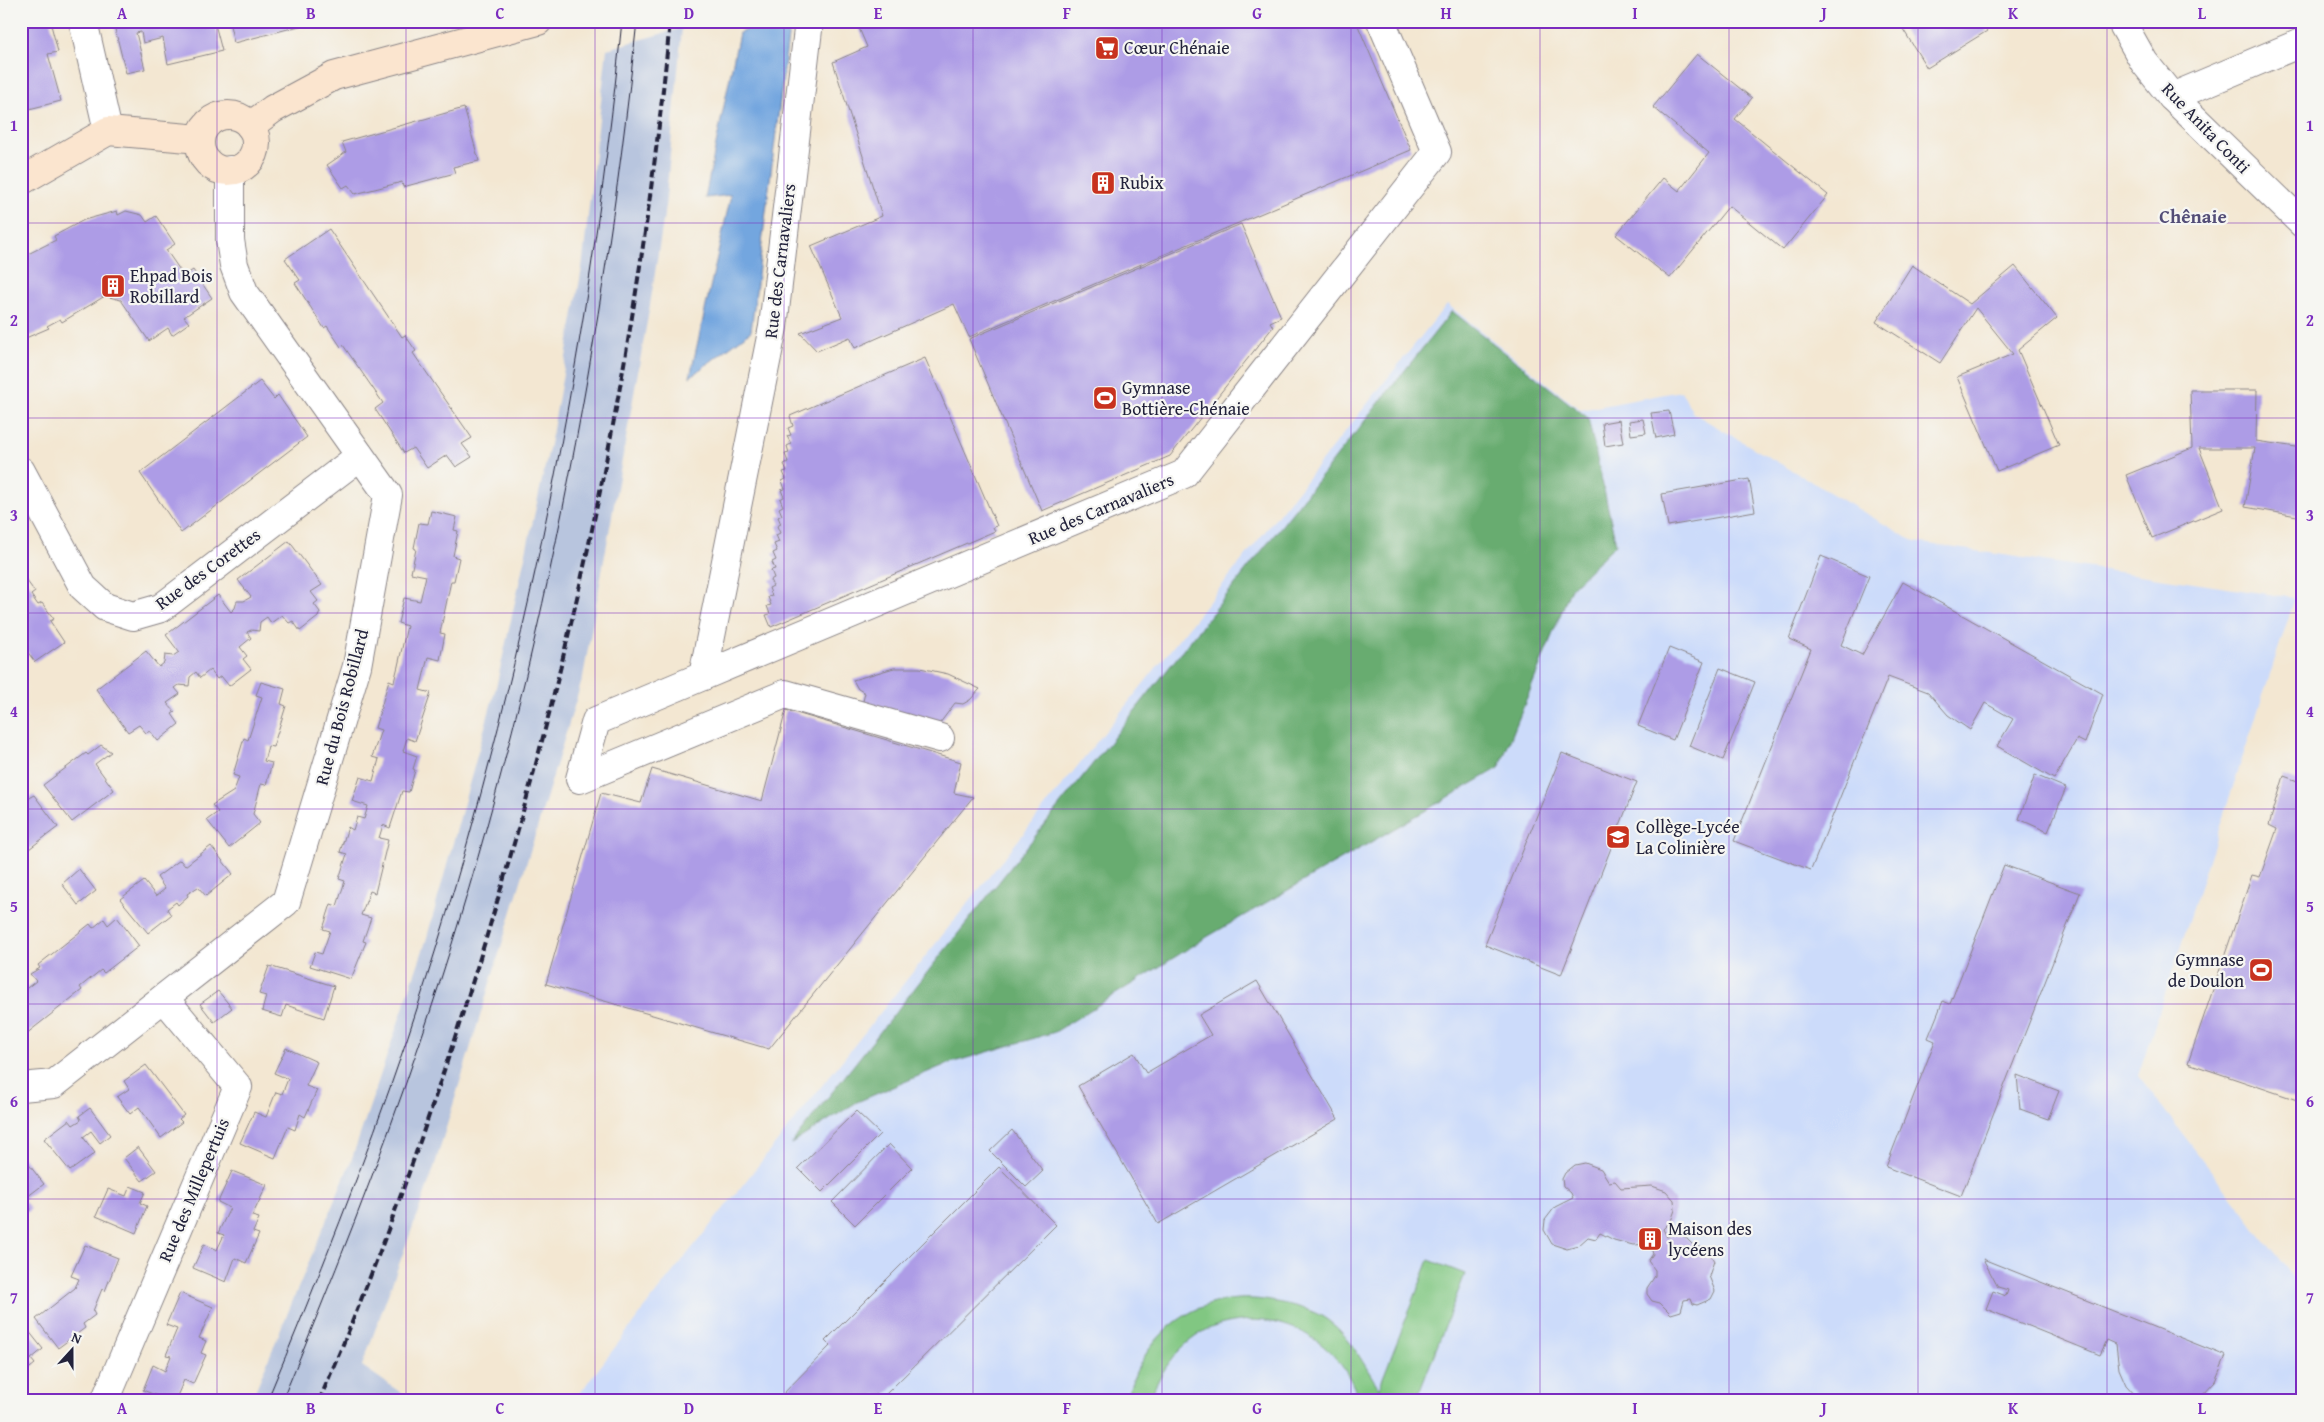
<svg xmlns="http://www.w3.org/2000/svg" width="2324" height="1422" font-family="'Gentium Book Plus',serif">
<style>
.built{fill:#ccdbfa}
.industrial{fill:#b8c5de}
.green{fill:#81c782;stroke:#52745e}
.forest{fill:#68ac70;stroke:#456756}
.water{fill:#73a6df;stroke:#4a648d}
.building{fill:#ad9ce6}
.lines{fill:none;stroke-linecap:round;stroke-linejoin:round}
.street-casing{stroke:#8a8486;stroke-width:30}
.secondary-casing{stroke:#8a8486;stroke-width:30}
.street{stroke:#fff;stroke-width:28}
.secondary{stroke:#fbe5cf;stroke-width:28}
.tram{stroke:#22223b;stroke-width:1}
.rail{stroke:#22223b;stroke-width:4;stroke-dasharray:8 4;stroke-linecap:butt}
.grid{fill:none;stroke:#7b2cbf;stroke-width:1;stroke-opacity:0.55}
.labels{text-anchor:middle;stroke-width:4.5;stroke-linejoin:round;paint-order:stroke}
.poi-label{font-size:18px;fill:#22223b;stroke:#f6f6f2;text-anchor:start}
.street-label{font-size:18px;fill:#22223b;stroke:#f6f6f2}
.neighbourhood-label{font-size:19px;font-weight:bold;fill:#534d77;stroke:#f6f6f2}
.neatline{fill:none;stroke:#7b2cbf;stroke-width:2}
.grid-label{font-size:16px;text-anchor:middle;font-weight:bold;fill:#7b2cbf}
</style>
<rect width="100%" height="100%" fill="#f6f6f2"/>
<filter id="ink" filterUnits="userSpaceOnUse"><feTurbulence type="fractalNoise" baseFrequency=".02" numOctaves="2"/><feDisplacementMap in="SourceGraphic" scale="10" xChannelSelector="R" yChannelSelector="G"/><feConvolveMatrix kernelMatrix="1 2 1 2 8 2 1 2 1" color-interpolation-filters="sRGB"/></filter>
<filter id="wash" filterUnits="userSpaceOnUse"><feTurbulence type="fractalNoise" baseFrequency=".0096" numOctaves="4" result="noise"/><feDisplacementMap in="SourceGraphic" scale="20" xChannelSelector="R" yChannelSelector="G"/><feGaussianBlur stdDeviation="1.12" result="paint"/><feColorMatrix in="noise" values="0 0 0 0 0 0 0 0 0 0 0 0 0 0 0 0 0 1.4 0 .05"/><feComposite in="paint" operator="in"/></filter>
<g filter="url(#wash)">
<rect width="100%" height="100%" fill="#f3e7d2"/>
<polygon class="built" points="1447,304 1581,410 1681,391 1693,413 1915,542 2295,598 2138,1076 2303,1290 2303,1401 574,1401 661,1287"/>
<polygon class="industrial" points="682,28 665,208 650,305 583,677 433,1171 362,1366 413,1401 251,1401 351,1161 426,941 497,683 552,435 582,268 607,49"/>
<path class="green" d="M 1429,1260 L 1465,1274 L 1416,1401 L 1359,1401 C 1343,1346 1289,1312 1233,1322 C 1222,1324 1210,1327 1201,1333 C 1174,1350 1160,1373 1149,1401 L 1125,1401 C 1130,1388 1134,1374 1141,1362 C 1170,1312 1219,1290 1276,1302 C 1293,1305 1315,1310 1329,1321 C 1352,1338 1364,1366 1379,1388 Z"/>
<polygon class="forest" points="1452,311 1588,418 1616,544 1571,588 1499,768 1207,937 1055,1032 947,1064 857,1102 791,1144"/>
<polygon class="water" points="767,21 790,21 751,331 690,377 731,195 705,198 739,33"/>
<g id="blocks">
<g class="building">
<polygon points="21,21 50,21 58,52 48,54 61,101 21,111"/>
<polygon points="113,21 203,21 204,26 215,24 222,51 168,64 163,38 143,43 141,32 136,33 145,69 126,73"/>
<polygon points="229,21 315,21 315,22 234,43"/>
<polygon points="856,21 1356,21 1411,150 969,337 954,304 855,348 850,337 817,351 800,333 842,317 811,246 882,216 833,62 867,47"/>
<polygon points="1898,21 1981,21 1987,31 1927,68"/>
<polygon points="1697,54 1752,98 1735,119 1828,195 1783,250 1729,206 1670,278 1616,235 1663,178 1679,191 1709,153 1653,107"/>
<polygon points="464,108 479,161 453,167 455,173 403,187 402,182 355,194 348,185 343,188 327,165 346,152 342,142"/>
<polygon points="117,211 118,215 126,211 142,215 147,222 156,216 175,244 166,250 184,276 193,270 212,298 184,317 189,323 172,335 168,328 149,341 121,300 105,296 62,322 60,319 47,326 49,328 21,340 21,253 26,250 28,254 56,240 54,236 84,220"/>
<polygon points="1241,224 1281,317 1270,322 1273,327 1170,456 1042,511 969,339"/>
<polygon points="329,229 402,337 405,335 416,351 413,353 472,438 462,444 472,457 456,467 447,455 427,468 413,448 404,453 375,409 383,403 343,345 341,347 327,326 324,328 295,283 300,280 285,259"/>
<polygon points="1912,265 1970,304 2015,266 2057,318 2018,350 2059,445 1997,471 1957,377 2013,354 1976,308 1940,363 1876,322"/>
<polygon points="925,358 997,526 993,527 995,531 771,627 766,615 770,614 767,606 771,605 768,597 772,596 769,588 773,586 770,580 774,578 771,570 775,569 772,562 776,560 773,553 777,551 774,544 779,542 776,535 780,533 777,526 781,524 778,517 782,515 779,508 783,506 780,499 784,497 781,490 785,489 782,481 786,479 783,472 787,471 784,464 788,462 785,454 789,453 787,446 791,444 787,436 791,435 788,428 793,426 790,416"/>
<polygon points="260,381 274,399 278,395 307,437 181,533 140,473"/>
<polygon points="2190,390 2257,390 2256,441 2303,448 2303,517 2245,507 2255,448 2199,448 2223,509 2152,538 2126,475 2192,448"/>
<polygon points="1669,411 1674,434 1656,438 1651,413"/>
<polygon points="1643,419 1646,433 1631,435 1629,421"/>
<polygon points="1619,420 1623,443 1605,446 1602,423"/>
<polygon points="1749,479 1755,511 1668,526 1662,494"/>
<polygon points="431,511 457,517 454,530 458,531 453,556 459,558 454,581 451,581 440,633 445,634 440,660 428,657 420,690 431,693 415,741 407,738 403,751 417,756 413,769 415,770 409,792 402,791 390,828 383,825 379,838 388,840 375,893 370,891 361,915 371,918 363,941 366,942 351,979 310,966 315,952 322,954 330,931 323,929 331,904 337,906 345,881 339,879 347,854 340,852 348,827 353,830 357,817 364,819 368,806 352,801 360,777 373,781 379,759 372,757 381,730 375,728 389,680 394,682 398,666 407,626 398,623 404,598 420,601 426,576 411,573 416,549 414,548 419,523 428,524"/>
<polygon points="289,541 322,585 311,592 318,601 314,604 320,612 318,617 300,631 293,621 289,623 282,615 271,623 267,617 260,622 259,631 251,630 247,632 251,638 240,647 247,656 243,659 251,669 229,686 221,676 217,679 210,670 200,678 196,672 190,677 189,686 179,685 175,688 180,694 167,703 175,712 172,714 179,724 158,741 150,731 146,733 139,725 128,732 96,689 146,651 159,667 164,663 165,655 173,656 179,652 166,635 218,595 231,612 235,608 237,601 244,601 251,597 238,580"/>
<polygon points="1821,556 1869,576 1841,645 1862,655 1903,582 2103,694 2085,743 2077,739 2054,779 1997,746 2013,719 1985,703 1970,730 1948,715 1928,692 1888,677 1811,870 1734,841 1811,649 1789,639"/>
<polygon points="21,573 35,592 31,595 38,605 42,603 54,619 50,621 64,642 35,662 21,643"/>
<polygon points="1669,648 1704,662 1673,740 1638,726"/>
<polygon points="894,668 920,668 948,674 980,689 970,700 963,704 955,703 937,727 862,705 865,693 858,689 853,680"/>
<polygon points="1720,668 1755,682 1723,760 1689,746"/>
<polygon points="261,682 285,689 281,704 286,706 273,747 268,746 264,761 272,763 266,785 261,784 253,814 260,823 229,848 207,820 218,812 212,805 234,791 239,777 233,775 244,738 248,740 262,697 256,695"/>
<polygon points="786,710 961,762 954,793 973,797 769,1049 546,984 601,793 641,803 652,769 762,801"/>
<polygon points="101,745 111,752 95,764 114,790 72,822 43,785 86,753 88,755"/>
<polygon points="1562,753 1637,782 1561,975 1485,945"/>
<polygon points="2035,775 2066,788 2048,832 2019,819"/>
<polygon points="2284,776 2303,783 2303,1102 2188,1063 2252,875 2260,877 2277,829 2269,825"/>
<polygon points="34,795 58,827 21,855 21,802"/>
<polygon points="211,846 233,874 206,896 198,887 187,894 188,896 178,905 176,902 167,909 171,915 148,933 120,899 144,881 156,896 165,889 157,877 180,860 185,866"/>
<polygon points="2004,865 2080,893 1961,1196 1886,1167 1935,1041 1928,1038 1943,1001 1950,1004"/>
<polygon points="79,869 96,891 78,905 62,884"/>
<polygon points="117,917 139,946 104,973 101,970 80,987 82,990 21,1038 21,988 23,991 36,981 30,974 40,968 38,965 90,924 93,928 104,919 108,925"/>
<polygon points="269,966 334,986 324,1018 286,1005 282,1017 262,1011 266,996 259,994"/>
<polygon points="1257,981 1338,1119 1158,1224 1078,1086 1134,1053 1146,1073 1211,1035 1199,1015"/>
<polygon points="218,991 232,1008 214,1022 200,1004"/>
<polygon points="286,1048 317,1062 306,1086 317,1090 305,1117 300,1114 295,1130 288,1127 275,1158 240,1143 254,1112 266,1117 276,1092 282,1094 288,1079 274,1073"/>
<polygon points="146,1065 184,1115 179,1119 182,1122 161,1138 139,1107 130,1114 117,1097 129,1089 124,1081"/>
<polygon points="2017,1075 2059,1091 2048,1119 2020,1109"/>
<polygon points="90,1108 110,1135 100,1143 91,1131 83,1137 95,1153 70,1171 44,1139 69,1120 73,1125 81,1120 79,1116"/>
<polygon points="856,1111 880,1134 822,1192 798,1168"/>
<polygon points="1012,1130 1043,1171 1026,1187 990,1151"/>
<polygon points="889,1144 912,1168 855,1225 832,1202"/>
<polygon points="138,1147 156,1171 142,1181 124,1158"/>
<polygon points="23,1157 44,1184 23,1200 31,1209 21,1217 21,1158"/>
<polygon points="1585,1163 1601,1169 1609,1182 1615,1181 1621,1188 1652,1186 1666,1191 1674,1200 1675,1210 1671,1221 1663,1229 1667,1237 1675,1233 1682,1234 1693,1245 1708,1250 1714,1261 1709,1276 1715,1291 1711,1299 1697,1305 1693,1304 1691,1299 1684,1300 1681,1311 1671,1314 1660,1303 1652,1301 1647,1294 1647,1288 1655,1276 1655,1270 1648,1261 1653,1254 1650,1244 1633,1245 1614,1240 1600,1233 1596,1239 1588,1237 1578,1246 1567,1249 1552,1244 1544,1230 1545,1220 1555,1207 1573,1198 1571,1193 1563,1186 1562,1179 1565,1173 1575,1165"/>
<polygon points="999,1167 1056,1225 881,1399 876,1394 869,1401 776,1401 830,1346 825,1341"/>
<polygon points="232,1171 267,1185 252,1216 259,1218 253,1232 259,1234 246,1263 235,1258 226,1282 193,1268 204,1244 217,1250 224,1235 218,1233 230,1208 218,1202"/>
<polygon points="130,1186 145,1192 140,1203 147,1206 136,1233 96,1216 108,1189 126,1196"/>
<polygon points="85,1245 118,1258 105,1291 102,1289 93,1311 95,1315 83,1324 85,1328 58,1348 36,1319 75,1288 79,1279 71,1276"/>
<polygon points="1983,1259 2226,1356 2215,1381 2201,1396 2191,1401 2145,1401 2137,1397 2126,1385 2119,1369 2116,1344 2107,1340 2100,1355 1986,1309 1993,1291 2006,1296 2008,1290 1998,1287"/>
<polygon points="180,1293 213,1307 199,1338 206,1341 201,1353 206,1355 193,1384 184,1380 175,1401 169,1401 143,1390 153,1365 165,1371 171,1356 166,1355 177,1329 166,1325"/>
<polygon points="24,1325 43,1349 31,1359 35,1364 21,1375 21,1327"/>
</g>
</g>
</g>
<g filter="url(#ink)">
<use href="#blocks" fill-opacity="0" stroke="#8a8486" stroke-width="1"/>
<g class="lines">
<defs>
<g id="street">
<polyline points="83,21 108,131"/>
<polyline points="809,21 773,327 703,676 596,721 580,779 785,694 940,738"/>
<polyline points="2121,21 2144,62 2172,97 2303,224"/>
<polyline points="2172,97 2303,42"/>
<polyline points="21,471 83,587 105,607 133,616 161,608 360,456"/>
<polyline points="703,676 1184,474 1437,152 1381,21"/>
<polyline points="21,1087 54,1084 286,902 357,666 388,495 244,292 234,265 230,240 230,170"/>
<polyline points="105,1401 238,1087 164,998"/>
</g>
<g id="secondary">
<circle cx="228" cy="143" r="28"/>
<polyline points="250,126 273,109 334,76 538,21"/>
<polyline points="21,181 108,131 200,139"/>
</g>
</defs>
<use href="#street" class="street-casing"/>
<use href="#secondary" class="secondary-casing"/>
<use href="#street" class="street"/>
<use href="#secondary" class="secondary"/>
<g class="tram">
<path d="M 267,1401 C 317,1282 365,1162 407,1039 C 517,709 587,367 622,21"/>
<path d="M 282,1401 C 331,1283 378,1166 419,1045 C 532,714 600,369 637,21"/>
</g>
<path class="rail" d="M 319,1401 C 385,1249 439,1093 487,935 C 578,637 641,331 670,21"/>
</g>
</g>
<path class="grid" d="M 217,21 L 217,1401M 406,21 L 406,1401M 595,21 L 595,1401M 784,21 L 784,1401M 973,21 L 973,1401M 1162,21 L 1162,1401M 1351,21 L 1351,1401M 1540,21 L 1540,1401M 1729,21 L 1729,1401M 1918,21 L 1918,1401M 2107,21 L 2107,1401M 21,223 L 2303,223M 21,418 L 2303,418M 21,613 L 2303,613M 21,809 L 2303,809M 21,1004 L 2303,1004M 21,1199 L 2303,1199"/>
<defs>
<symbol id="supermarket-square" viewBox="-11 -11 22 22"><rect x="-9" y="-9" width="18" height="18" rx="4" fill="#c8321e" stroke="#f6f6f2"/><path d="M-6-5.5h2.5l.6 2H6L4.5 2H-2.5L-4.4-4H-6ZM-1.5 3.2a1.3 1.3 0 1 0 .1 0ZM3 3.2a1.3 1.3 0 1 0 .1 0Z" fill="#fff"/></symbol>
<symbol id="building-square" viewBox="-11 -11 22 22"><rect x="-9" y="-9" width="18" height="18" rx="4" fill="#c8321e" stroke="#f6f6f2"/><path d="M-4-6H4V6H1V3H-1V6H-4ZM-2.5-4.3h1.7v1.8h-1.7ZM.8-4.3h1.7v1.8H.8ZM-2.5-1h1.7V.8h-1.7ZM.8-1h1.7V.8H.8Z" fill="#fff"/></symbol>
<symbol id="stadium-square" viewBox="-11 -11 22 22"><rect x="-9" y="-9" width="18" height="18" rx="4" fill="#c8321e" stroke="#f6f6f2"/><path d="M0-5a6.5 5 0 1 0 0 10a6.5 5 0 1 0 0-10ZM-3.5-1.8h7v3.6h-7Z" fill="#fff"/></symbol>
<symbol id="school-square" viewBox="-11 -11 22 22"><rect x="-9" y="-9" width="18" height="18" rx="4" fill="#c8321e" stroke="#f6f6f2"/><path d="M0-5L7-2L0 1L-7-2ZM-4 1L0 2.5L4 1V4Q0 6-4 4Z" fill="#fff"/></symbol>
</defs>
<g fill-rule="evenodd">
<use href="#supermarket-square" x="1093" y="34" width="28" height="28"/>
<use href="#building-square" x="1089" y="169" width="28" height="28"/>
<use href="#building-square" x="99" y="272" width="28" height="28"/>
<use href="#stadium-square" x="1091" y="384" width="28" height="28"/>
<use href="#school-square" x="1604" y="823" width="28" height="28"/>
<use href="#stadium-square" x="2247" y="956" width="28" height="28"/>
<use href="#building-square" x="1636" y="1225" width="28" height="28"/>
</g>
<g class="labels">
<g class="poi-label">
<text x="1124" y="54">Cœur Chénaie</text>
<text x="1120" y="189">Rubix</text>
<text x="130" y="282">Ehpad Bois<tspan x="130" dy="21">Robillard</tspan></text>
<text x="1122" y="394">Gymnase<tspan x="1122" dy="21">Bottière-Chénaie</tspan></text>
<text x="1636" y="833">Collège-Lycée<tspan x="1636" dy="21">La Colinière</tspan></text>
<text x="2244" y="966" text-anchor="end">Gymnase<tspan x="2244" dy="21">de Doulon</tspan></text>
<text x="1668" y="1235">Maison des<tspan x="1668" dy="21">lycéens</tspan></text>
</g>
<g class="street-label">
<text transform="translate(2206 128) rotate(46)" y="6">Rue Anita Conti</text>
<text transform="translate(780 261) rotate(-83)" y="6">Rue des Carnavaliers</text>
<text transform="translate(1101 509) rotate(-23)" y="6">Rue des Carnavaliers</text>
<text transform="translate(208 569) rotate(-36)" y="6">Rue des Corettes</text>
<text transform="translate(342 707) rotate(-75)" y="6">Rue du Bois Robillard</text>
<text transform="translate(194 1190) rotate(-67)" y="6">Rue des Millepertuis</text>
</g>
<g class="neighbourhood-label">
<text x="2193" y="223">Chênaie</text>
</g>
</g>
<rect width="2324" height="1422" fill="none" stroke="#f6f6f2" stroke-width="55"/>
<g transform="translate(72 1350) rotate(21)" stroke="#f6f6f2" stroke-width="4" paint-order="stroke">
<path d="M0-4L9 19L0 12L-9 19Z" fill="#22223b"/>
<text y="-8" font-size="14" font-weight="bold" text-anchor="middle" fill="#22223b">N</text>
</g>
<rect x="28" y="28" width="2268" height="1366" class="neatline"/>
<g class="grid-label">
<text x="122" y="19">A</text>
<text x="311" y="19">B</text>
<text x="500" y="19">C</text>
<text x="689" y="19">D</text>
<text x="878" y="19">E</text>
<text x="1067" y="19">F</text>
<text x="1257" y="19">G</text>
<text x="1446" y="19">H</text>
<text x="1635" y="19">I</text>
<text x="1824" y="19">J</text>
<text x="2013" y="19">K</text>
<text x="2202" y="19">L</text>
<text x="14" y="131">1</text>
<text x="2310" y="131">1</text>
<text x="14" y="326">2</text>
<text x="2310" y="326">2</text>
<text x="14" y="521">3</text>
<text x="2310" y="521">3</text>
<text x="14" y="717">4</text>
<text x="2310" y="717">4</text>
<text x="14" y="912">5</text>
<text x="2310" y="912">5</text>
<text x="14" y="1107">6</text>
<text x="2310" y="1107">6</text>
<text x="14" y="1303">7</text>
<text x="2310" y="1303">7</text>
<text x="122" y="1414">A</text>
<text x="311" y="1414">B</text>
<text x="500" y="1414">C</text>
<text x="689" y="1414">D</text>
<text x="878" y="1414">E</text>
<text x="1067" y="1414">F</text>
<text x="1257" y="1414">G</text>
<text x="1446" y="1414">H</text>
<text x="1635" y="1414">I</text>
<text x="1824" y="1414">J</text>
<text x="2013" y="1414">K</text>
<text x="2202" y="1414">L</text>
</g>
</svg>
